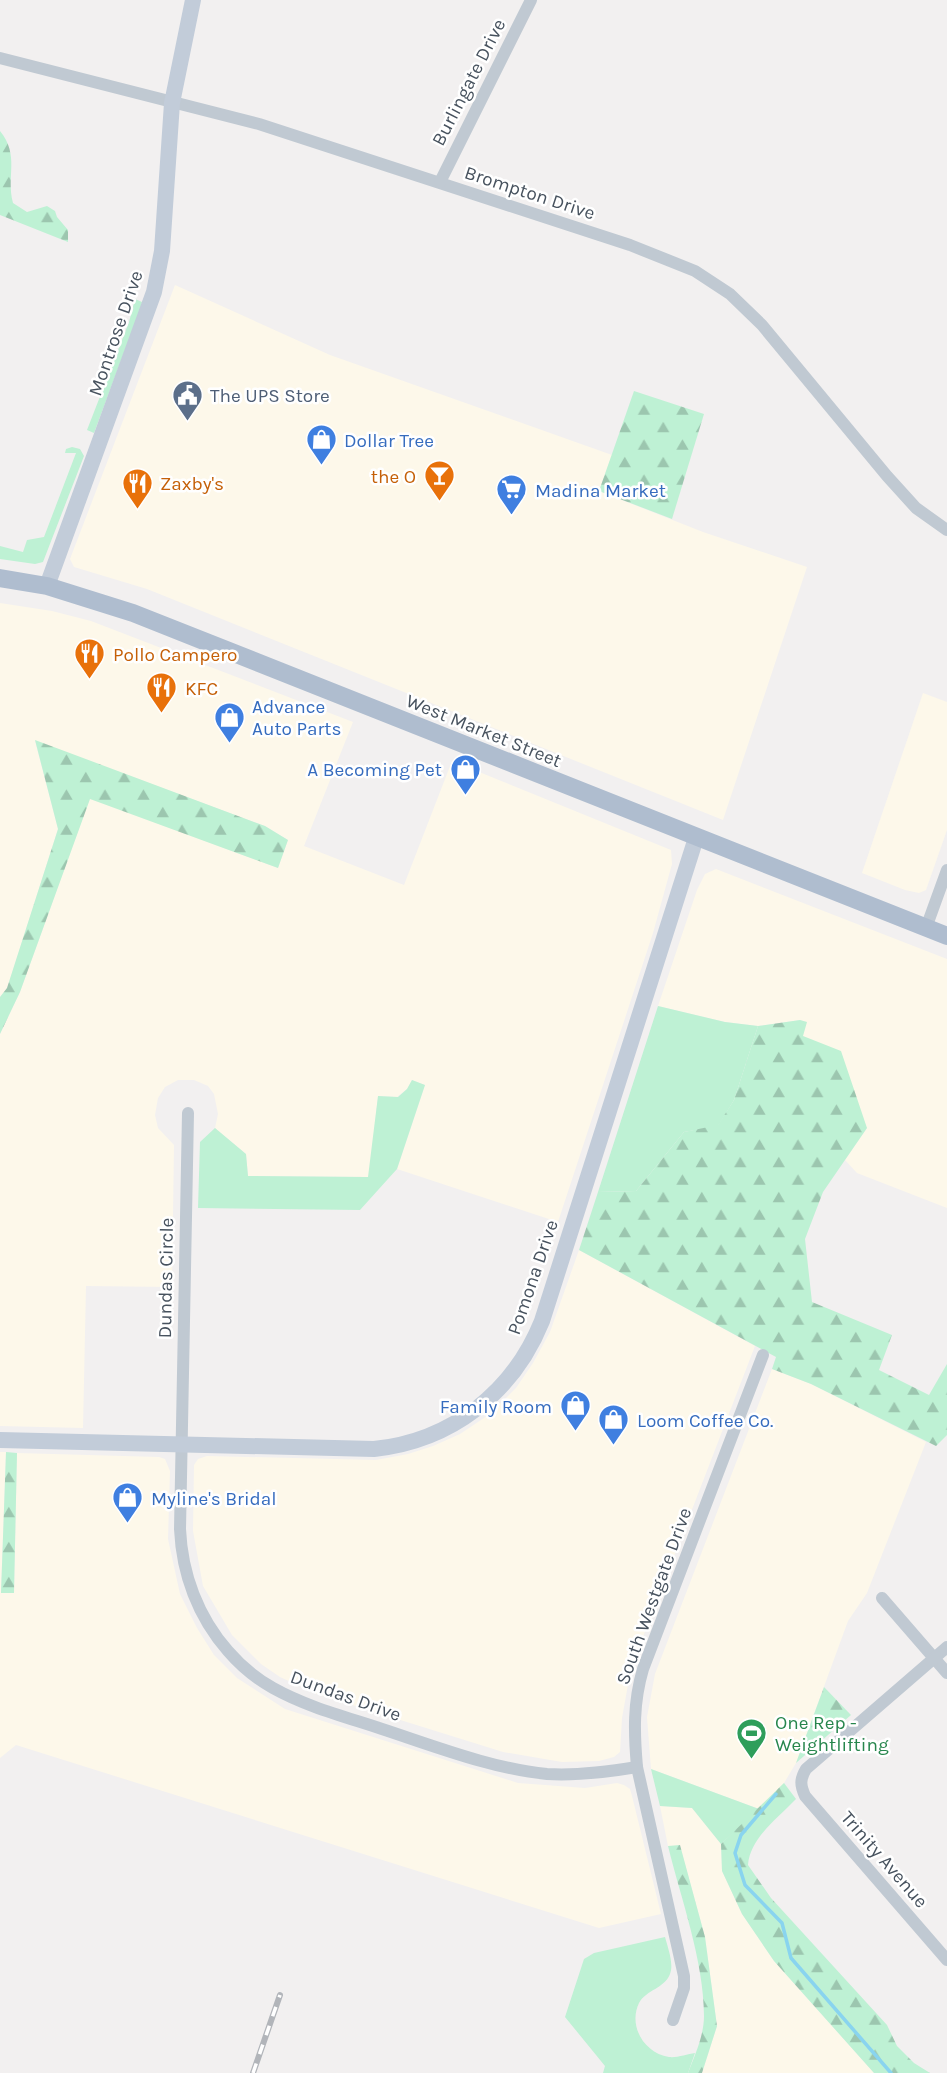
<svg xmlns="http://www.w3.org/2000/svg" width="947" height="2073" font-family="Karla,sans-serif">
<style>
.commercial{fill:#fdf8ea}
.green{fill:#bef1d4}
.forest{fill:url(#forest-firs)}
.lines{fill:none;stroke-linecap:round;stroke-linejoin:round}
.stream{stroke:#89d4ef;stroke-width:3.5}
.street{stroke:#c0c9d2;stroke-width:12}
.secondary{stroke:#c2ccd9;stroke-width:16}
.primary{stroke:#afbdcf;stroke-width:18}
.rail-casing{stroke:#b2b5ba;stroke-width:6}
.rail{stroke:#fff;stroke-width:3.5;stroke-dasharray:10;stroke-linecap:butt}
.labels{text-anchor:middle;stroke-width:5;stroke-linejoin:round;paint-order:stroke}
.street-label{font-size:19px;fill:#47525e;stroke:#fff}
.service-label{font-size:19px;fill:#4e5e75;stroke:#fff;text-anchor:start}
.shop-label{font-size:19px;fill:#366cbe;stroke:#fff;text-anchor:start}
.food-label{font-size:19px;fill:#c56008;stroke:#fff;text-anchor:start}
.leisure-label{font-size:19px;fill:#27864d;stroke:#fff;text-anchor:start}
</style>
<defs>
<pattern id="forest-firs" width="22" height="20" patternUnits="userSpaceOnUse" patternTransform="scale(1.75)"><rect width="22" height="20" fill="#bef1d4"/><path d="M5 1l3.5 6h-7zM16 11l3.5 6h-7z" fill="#9cc6af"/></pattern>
</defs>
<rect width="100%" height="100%" fill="#f2f0f0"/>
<g class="commercial">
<polygon points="175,285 330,355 612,455 599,491 703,532 807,567 723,820 147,589 74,567 70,559"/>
<polygon points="0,603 52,611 91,621 353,722 304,846 404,885 452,761 671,850 672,864 653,933 558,1222 397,1169 425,1085 412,1080 407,1089 397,1097 378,1096 369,1177 248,1176 246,1154 215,1128 218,1114 214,1094 208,1086 194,1080 178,1080 165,1087 158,1098 155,1115 158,1128 174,1145 172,1287 86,1286 83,1428 0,1426 0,1034 20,992 90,798 278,868 288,840 265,826 35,741 58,829 7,989 0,997"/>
<polygon points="923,693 947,702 947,830 926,890 919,893 905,890 862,873"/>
<polygon points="716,869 947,959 947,1208 857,1173 845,1160 867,1128 802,1036 806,1022 800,1020 758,1026 725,1022 658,1006 697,890 705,874"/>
<polygon points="579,1250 755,1346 631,1668 622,1718 620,1752 614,1757 599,1761 562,1762 503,1752 317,1694 280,1677 261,1664 232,1635 203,1586 193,1531 194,1465 198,1459 207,1456 376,1460 408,1454 433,1446 460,1434 484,1418 503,1401 516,1388 533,1363 550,1332"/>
<polygon points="772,1369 811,1384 926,1442 867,1593 848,1621 796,1763 784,1783 759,1809 651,1769 647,1717 655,1674"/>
<polygon points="0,1452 6,1452 1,1593 14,1593 17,1453 159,1457 165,1459 170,1471 168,1539 180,1594 197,1628 214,1655 237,1678 285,1709 518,1783 585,1788 617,1783 624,1785 630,1789 632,1796 661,1914 599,1928 16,1745 0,1758"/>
<polygon points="660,1806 692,1808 721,1844 722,1871 742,1914 774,1961 874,2073 702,2073 717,2026 705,1937 680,1846 668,1846"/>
</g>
<g class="green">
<polygon points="135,299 142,302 141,307 94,433 87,430 129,322"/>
<polygon points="72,447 80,449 84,456 43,562 35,564 0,559 0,546 23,552 27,540 44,537 76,453 65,453 66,449"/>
<polygon points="658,1006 725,1022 758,1026 734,1100 718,1126 684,1132 636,1191 598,1192"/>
<polygon points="412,1080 425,1085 397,1169 360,1210 198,1208 200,1142 215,1128 246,1154 248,1176 368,1177 378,1096 398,1097 407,1089"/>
<polygon points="651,1769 759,1809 721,1844 692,1808 660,1806"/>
<path d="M 665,1937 C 668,1948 674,1964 670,1974 C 665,1988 646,1990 639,2003 C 628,2026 644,2053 669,2057 C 677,2058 687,2054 695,2053 L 688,2073 L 603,2073 L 605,2066 L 565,2017 L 584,1959 L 594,1953 Z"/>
</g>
<g class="forest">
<path d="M 0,131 C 20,156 6,175 13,203 L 27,212 L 47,206 L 55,211 L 57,217 L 68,230 L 68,242 L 0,215 Z"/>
<polygon points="634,391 704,414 672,519 599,491"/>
<polygon points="35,740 265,826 288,840 278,868 90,799 20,992 0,1034 0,997 7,988 58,829"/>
<polygon points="800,1020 807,1022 803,1036 841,1051 867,1128 823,1192 805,1239 812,1302 892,1335 879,1370 929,1395 947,1364 947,1435 936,1446 811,1384 772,1369 776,1357 579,1250 598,1192 636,1191 684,1132 718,1125 734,1100 758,1026"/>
<polygon points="6,1452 17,1453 14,1593 1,1593"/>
<polygon points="824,1687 851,1715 796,1763"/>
<path d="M 784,1783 L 796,1799 C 778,1818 750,1838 748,1865 L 771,1898 L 887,2025 L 897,2046 L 914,2063 L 930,2073 L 874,2073 L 774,1961 L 742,1914 L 722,1871 L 721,1844 Z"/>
<path d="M 680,1845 L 705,1937 L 717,2026 L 702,2073 L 688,2073 C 695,2055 704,2035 704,2016 C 704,1961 681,1899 668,1846 Z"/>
</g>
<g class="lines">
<polyline class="stream" points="776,1794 741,1835 735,1853 745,1885 782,1923 791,1958 891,2073"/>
<g class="street">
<polyline points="0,58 259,124 630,245 695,271 730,294 762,325 887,476 916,508 947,530"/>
<polyline points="440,182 531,0"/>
<polyline points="926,928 947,870"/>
<path d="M 188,1113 L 180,1529 C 182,1574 198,1617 228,1651 C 240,1665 257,1679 273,1688 C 307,1707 346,1717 382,1729 C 434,1746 493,1769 547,1774 C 577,1776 607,1772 637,1767"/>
<polyline points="882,1598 947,1673"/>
<path d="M 947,1647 L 806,1769 C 800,1779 800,1785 805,1796 L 947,1960"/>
<path d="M 673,2020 L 684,1988 L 684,1976 L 637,1767 C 634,1733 633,1703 643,1669 L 763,1355"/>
</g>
<g class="secondary">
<polyline points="47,586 154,292 162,251 172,103 193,0"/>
<path d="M 0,1440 L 374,1449 C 451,1441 513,1393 542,1321 L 696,838"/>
</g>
<polyline class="primary" points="0,578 47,586 133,613 947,936"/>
<defs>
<polyline id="rail" points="253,2073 280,1995"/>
</defs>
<use href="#rail" class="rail-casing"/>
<use href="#rail" class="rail"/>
</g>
<defs>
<symbol id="civic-pin" viewBox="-11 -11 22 30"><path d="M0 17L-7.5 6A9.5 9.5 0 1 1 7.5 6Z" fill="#5c6f8a" stroke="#fff"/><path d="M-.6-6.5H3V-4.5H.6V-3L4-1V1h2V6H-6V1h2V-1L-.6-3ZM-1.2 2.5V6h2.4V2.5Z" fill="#fff"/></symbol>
<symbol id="shop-pin" viewBox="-11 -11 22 30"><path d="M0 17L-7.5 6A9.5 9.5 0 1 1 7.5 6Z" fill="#3f7fe0" stroke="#fff"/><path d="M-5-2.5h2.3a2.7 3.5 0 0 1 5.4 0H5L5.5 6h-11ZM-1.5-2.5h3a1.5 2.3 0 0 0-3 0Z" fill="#fff"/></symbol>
<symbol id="bar-pin" viewBox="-11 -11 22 30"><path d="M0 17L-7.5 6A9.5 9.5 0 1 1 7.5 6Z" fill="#e8710a" stroke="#fff"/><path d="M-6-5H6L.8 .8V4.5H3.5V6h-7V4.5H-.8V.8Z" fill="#fff"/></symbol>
<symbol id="restaurant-pin" viewBox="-11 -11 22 30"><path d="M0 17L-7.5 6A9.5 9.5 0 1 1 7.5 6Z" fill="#e8710a" stroke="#fff"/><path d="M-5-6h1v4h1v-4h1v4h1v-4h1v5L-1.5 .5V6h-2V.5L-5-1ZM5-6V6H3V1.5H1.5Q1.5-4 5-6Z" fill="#fff"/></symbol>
<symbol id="supermarket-pin" viewBox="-11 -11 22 30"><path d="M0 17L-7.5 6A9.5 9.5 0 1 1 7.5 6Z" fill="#3f7fe0" stroke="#fff"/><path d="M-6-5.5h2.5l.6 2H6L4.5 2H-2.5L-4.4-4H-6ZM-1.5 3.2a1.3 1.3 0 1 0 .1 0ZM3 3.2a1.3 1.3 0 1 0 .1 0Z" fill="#fff"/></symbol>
<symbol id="stadium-pin" viewBox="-11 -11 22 30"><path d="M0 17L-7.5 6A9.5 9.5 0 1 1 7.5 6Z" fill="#2e9e5b" stroke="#fff"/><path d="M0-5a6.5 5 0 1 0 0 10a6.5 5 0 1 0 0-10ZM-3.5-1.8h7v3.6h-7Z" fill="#fff"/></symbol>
</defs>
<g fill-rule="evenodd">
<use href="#civic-pin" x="170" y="378" width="35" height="47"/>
<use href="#shop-pin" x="304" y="422" width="35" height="47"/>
<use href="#bar-pin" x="422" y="458" width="35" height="47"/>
<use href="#restaurant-pin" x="120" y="466" width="35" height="47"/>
<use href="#supermarket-pin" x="494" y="472" width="35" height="47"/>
<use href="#restaurant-pin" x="72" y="636" width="35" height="47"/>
<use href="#restaurant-pin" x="144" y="670" width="35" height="47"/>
<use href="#shop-pin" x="212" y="700" width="35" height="47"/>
<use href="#shop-pin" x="448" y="752" width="35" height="47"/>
<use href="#shop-pin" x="558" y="1388" width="35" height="47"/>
<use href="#shop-pin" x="596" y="1402" width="35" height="47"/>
<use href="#shop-pin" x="110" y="1480" width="35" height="47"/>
<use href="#stadium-pin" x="734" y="1716" width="35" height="47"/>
</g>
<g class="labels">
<g class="street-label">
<text transform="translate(468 82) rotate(-63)" y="7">Burlingate Drive</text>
<text transform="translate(530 192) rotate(18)" y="7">Brompton Drive</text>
<text transform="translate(115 333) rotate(-71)" y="7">Montrose Drive</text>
<text transform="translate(484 730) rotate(22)" y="7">West Market Street</text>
<text transform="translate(532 1277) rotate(-71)" y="7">Pomona Drive</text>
<text transform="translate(165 1278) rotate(-89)" y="7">Dundas Circle</text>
<text transform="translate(653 1596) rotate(-70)" y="7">South Westgate Drive</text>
<text transform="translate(346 1695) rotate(20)" y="7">Dundas Drive</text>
<text transform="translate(885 1859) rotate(49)" y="7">Trinity Avenue</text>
</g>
<g class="service-label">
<text x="210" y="402">The UPS Store</text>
</g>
<g class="shop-label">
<text x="344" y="447">Dollar Tree</text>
<text x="535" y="497">Madina Market</text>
<text x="252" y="713">Advance<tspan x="252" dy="22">Auto Parts</tspan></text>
<text x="442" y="776" text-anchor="end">A Becoming Pet</text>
<text x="552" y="1413" text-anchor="end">Family Room</text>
<text x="637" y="1427">Loom Coffee Co.</text>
<text x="151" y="1505">Myline's Bridal</text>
</g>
<g class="food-label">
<text x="416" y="483" text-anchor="end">the O</text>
<text x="160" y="490">Zaxby's</text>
<text x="113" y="661">Pollo Campero</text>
<text x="185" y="695">KFC</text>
</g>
<g class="leisure-label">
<text x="775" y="1729">One Rep -<tspan x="775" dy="22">Weightlifting</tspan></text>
</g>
</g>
</svg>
